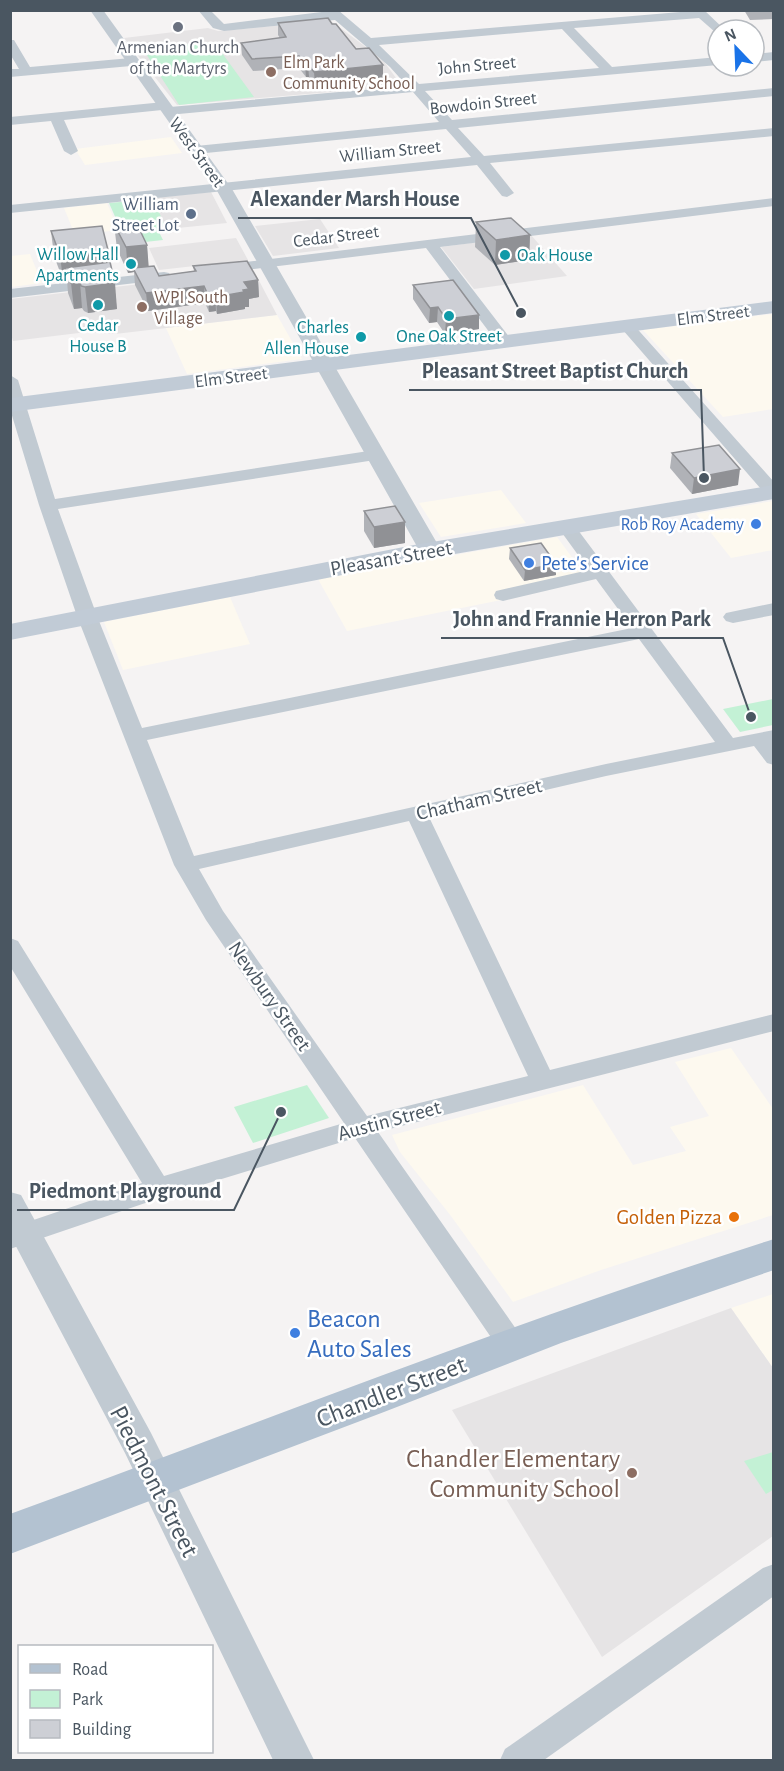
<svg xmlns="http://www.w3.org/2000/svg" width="784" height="1771" font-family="'Alegreya Sans',sans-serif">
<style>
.commercial{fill:#fdf9ef}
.education{fill:#e6e4e5}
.green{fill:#c3f1d5}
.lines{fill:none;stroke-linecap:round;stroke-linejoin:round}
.minor{fill:#c1cad2;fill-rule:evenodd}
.tertiary{fill:#c1cad2;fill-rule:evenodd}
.secondary{fill:#c1cbd6;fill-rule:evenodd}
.primary{fill:#b3c2d1;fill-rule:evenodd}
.wall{fill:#b0b2b7}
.shaded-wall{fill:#909195}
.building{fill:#cdcfd5;stroke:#909195;stroke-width:1.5}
.worship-dot{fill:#6b7280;stroke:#fff;stroke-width:2}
.education-dot{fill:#8d6e63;stroke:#fff;stroke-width:2}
.service-dot{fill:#5c6f8a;stroke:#fff;stroke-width:2}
.culture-dot{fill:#0f9aa8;stroke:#fff;stroke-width:2}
.shop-dot{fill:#3f7fe0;stroke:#fff;stroke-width:2}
.food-dot{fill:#e8710a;stroke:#fff;stroke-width:2}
.labels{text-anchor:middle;stroke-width:5;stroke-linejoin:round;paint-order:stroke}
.far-worship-label{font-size:18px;fill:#5b616d;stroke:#fff}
.far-education-label{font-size:18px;fill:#785e54;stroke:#fff;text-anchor:start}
.far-street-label{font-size:18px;fill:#4a5661;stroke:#fff}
.far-service-label{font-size:18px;fill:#4e5e75;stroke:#fff;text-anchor:end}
.far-culture-label{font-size:18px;fill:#0d838f;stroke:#fff;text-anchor:end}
.far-shop-label{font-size:18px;fill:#366cbe;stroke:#fff;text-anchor:end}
.street-label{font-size:21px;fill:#4a5661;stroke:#fff}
.shop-label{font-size:21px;fill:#366cbe;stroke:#fff;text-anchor:start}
.food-label{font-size:21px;fill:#c56008;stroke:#fff;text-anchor:end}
.near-shop-label{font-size:26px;fill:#366cbe;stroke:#fff;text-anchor:start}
.near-street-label{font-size:26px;fill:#4a5661;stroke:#fff}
.near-education-label{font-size:26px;fill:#785e54;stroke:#fff;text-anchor:end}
.leader{fill:none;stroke:#4a5661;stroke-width:2}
.callout-dot{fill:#4a5661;stroke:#fff;stroke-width:2}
.callout-label{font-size:22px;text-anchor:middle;font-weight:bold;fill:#4a5661;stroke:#fff;stroke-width:5;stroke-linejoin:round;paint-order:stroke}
</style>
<rect width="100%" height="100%" fill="#f5f3f3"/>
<g class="commercial">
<polygon points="171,137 182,153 85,165 75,149"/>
<polygon points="107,203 119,230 75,235 64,208"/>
<polygon points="30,254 42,283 11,287 11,256"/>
<polygon points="773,314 773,409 723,417 643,330"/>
<polygon points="277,315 302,359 187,374 166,328"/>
<polygon points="501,490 526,523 441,537 419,503"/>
<polygon points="773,501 773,550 731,558 696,514"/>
<polygon points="557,537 585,575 516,597 347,631 318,579"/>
<polygon points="230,597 250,644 123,670 104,622"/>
<polygon points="731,1048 773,1109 773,1215 601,1270 513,1302 451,1216 400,1152 392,1135 583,1085 633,1165 686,1151 670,1127 709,1116 675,1062"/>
<polygon points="773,1294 773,1368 731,1308"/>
</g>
<g class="education">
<polygon points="331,21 382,59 402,86 177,105 124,38 208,28 218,31"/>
<polygon points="211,192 227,223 158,230 151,215 160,213 152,198"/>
<polygon points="320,219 339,248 273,256 255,226"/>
<polygon points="531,235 567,276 474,289 441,247"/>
<polygon points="236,238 248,260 159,270 149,248"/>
<polygon points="254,271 277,315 115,334 87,332 13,341 11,334 10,299"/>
<polygon points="731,1308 773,1368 773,1536 602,1657 452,1410"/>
</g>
<g class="green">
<polygon points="214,42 254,97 179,105 143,49"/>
<polygon points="154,199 165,227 157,228 163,240 136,243 121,230 109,203"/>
<polygon points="773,699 773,725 740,732 723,709"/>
<polygon points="307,1085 329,1118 253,1143 234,1107"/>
<polygon points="773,1452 773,1490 766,1494 744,1461"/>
</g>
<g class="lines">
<g class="minor">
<path d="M 198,10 L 210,10 L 224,24 L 338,10 L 371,38 L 704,10 L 725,30 L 715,32 L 699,18 L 574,28 L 612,67 L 718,57 L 718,65 L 425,91 L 452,120 L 774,88 L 774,96 L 458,128 L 484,156 L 774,128 L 774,136 L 490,163 L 514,193 L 507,197 L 502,196 L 477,165 L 10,213 L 10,205 L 471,157 L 446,129 L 196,154 L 189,150 L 196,146 L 439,122 L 413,92 L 168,115 L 164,114 L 162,110 L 64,120 L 78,151 L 71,155 L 64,151 L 51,121 L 10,125 L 10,117 L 164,102 L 168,103 L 170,107 L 407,86 L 390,67 L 335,20 L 224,31 L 213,28 ZM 562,29 L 599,68 L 419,84 L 379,45 Z"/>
<polygon points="10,40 14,40 30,67 131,58 137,62 131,66 10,77 10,69 19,69 10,54"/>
<polygon points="774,52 774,60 754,62 754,54"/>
<polygon points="774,198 774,206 440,247 513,342 505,347 499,345 426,248 221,273 214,269 221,265"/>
<polygon points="164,272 169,273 171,276 169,279 10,298 10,289"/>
<polygon points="627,321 632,323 774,482 774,497 767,496 622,329 619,326"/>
<path d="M 10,375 L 18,380 L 55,499 L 375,450 L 381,451 L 384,455 L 381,459 L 375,460 L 58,509 L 97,616 L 142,728 L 632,628 L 596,579 L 503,601 L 496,599 L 494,595 L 496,591 L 589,570 L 557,526 L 560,522 L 572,522 L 733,738 L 774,730 L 774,765 L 767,763 L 754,746 L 606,776 L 429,817 L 550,1070 L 774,1014 L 774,1031 L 378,1132 L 521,1336 L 525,1344 L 521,1352 L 511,1355 L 501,1352 L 355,1138 L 166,1196 L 10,1249 L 10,1228 L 142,1183 L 10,966 L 10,938 L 18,941 L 164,1176 L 344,1123 L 206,920 L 174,865 L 77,616 L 39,505 L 10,409 ZM 639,639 L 715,742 L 606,764 L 194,856 L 147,740 ZM 409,821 L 528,1076 L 367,1116 L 223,911 L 199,869 Z"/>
<polygon points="774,603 774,615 733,623 726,621 723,617 726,613"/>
<polygon points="774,1564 774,1596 544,1760 500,1760 505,1749 763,1568"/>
</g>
<g class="tertiary">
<polygon points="90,10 103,10 232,189 441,550 438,555 430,557 422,555 419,550 216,189"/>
<polygon points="10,1192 21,1195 151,1433 314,1760 273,1760 125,1453 10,1235"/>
</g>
<g class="secondary">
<polygon points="774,301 774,313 10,412 10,398"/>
<polygon points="774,485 774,499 414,561 10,640 10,624 414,545"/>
</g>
<path class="primary" d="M 774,1239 L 774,1270 L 561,1343 L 384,1412 L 10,1554 L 10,1514 C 264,1421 516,1321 774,1239 Z"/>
</g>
<g class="wall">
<polygon points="744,10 774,10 774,19 750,20"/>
<polygon points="278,23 332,24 383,78 315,84 309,77 306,77 299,68 253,71 242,55 241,43 280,38 278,35"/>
<polygon points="476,222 530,235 529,260 495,265 475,247"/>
<polygon points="114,224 147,245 148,266 159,276 194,271 193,266 258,280 259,297 249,299 249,307 245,307 245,309 217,314 216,311 209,312 205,303 148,311 135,285 134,272 128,273 117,249"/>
<polygon points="51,231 108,250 109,263 117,309 88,313 84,311 82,308 74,309 68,293 67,280 63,280 54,256"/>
<polygon points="413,285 479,329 445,334 437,322 429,323 413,299"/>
<polygon points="672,453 738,485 692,494 670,468"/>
<polygon points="364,511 405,522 405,543 374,548 364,531"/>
<polygon points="510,548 556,575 524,581 509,559"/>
</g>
<g class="shaded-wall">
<polygon points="305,64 308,64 309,77 306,77"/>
<polygon points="383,65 383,78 315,84 314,72"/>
<polygon points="530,235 529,260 495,265 496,240"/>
<polygon points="147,245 149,270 133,268 134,272 128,273 126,247"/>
<polygon points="108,250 110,275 65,268 67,280 63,280 60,255"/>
<polygon points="258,280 259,297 249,299 249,307 245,307 245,309 217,314 216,297 244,282"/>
<polygon points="80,282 82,308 74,309 71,283"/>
<polygon points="115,283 117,309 88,313 85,287"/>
<polygon points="204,286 205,303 148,311 146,293"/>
<polygon points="215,294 216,311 209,312 208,295"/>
<polygon points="438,307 437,322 429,323 430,308"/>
<polygon points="479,315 479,329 445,334 446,319"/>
<polygon points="740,469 738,485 692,494 694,478"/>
<polygon points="405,522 405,543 374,548 374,527"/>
<polygon points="556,564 556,575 524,581 525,570"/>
</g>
<g class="building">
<polygon points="328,18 332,24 336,24 356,49 369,48 383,65 314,72 308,64 305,64 299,56 252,59 241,43 286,37 278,23"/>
<polygon points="511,218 530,235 496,240 476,222"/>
<polygon points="136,222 147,245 126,247 114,224"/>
<polygon points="102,226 108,250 60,255 51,231"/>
<polygon points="247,261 258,280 244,282 249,289 243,290 244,292 216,297 215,294 208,295 204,286 146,293 133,268 154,266 159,276 196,271 193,266"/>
<polygon points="110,262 115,283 85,287 81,286 80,282 71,283 65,268"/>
<polygon points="453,280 479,315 446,319 438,307 430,308 413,285"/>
<polygon points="719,445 740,469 694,478 672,453"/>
<polygon points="395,506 405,522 374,527 364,511"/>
<polygon points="541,543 556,564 525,570 510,548"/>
</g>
<circle class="worship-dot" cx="178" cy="27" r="6"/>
<g class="education-dot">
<circle cx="271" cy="72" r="6"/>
<circle cx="142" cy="307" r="6"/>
<circle cx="632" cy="1473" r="6"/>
</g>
<circle class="service-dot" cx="191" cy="214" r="6"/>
<g class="culture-dot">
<circle cx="505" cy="255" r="6"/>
<circle cx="131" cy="264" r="6"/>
<circle cx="98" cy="305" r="6"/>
<circle cx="449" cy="316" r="6"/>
<circle cx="361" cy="337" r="6"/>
</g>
<g class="shop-dot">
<circle cx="756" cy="524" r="6"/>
<circle cx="529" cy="563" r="6"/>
<circle cx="295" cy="1333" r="6"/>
</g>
<circle class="food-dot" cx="734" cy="1217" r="6"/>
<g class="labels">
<g class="far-worship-label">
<text x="178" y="53">Armenian Church<tspan x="178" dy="21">of the Martyrs</tspan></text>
</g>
<g class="far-education-label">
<text x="283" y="68">Elm Park<tspan x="283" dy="21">Community School</tspan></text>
<text x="154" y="303">WPI South<tspan x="154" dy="21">Village</tspan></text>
</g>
<g class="far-street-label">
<text transform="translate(477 65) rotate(-5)" y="6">John Street</text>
<text transform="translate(483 103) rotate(-6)" y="6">Bowdoin Street</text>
<text transform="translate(390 151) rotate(-6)" y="6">William Street</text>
<text transform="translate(197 152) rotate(54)" y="6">West Street</text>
<text transform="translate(336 236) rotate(-7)" y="6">Cedar Street</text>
<text transform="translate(713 315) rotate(-7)" y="6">Elm Street</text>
<text transform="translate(231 377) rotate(-7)" y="6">Elm Street</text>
</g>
<g class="far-service-label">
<text x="179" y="210">William<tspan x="179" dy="21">Street Lot</tspan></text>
</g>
<g class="far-culture-label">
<text x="119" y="260">Willow Hall<tspan x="119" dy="21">Apartments</tspan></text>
<text x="517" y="261" text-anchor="start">Oak House</text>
<text x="98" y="331" text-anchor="middle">Cedar<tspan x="98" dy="21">House B</tspan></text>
<text x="349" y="333">Charles<tspan x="349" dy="21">Allen House</tspan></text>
<text x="449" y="342" text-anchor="middle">One Oak Street</text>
</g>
<g class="far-shop-label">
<text x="744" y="530">Rob Roy Academy</text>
</g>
<g class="street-label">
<text transform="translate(391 558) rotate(-10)" y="7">Pleasant Street</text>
<text transform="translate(479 799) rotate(-13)" y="7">Chatham Street</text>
<text transform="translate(270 996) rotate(55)" y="7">Newbury Street</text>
<text transform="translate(389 1120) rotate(-15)" y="7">Austin Street</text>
</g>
<g class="shop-label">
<text x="541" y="570">Pete's Service</text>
</g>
<g class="food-label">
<text x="722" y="1224">Golden Pizza</text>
</g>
<g class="near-shop-label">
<text x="307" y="1327">Beacon<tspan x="307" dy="30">Auto Sales</tspan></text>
</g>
<g class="near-street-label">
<text transform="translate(391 1391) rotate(-21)" y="9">Chandler Street</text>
<text transform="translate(155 1481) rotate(63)" y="9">Piedmont Street</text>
</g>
<g class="near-education-label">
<text x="620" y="1467">Chandler Elementary<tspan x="620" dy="30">Community School</tspan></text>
</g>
</g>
<path class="leader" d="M521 313L471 218H238M704 478L701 390H409M751 717L723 638H441M281 1112L234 1210H17"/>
<g class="callout-dot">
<circle cx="521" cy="313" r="6"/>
<circle cx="704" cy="478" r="6"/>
<circle cx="751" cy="717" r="6"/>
<circle cx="281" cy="1112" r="6"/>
</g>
<g class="callout-label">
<text x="355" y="206">Alexander Marsh House</text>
<text x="555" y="378">Pleasant Street Baptist Church</text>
<text x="582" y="626">John and Frannie Herron Park</text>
<text x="125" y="1198">Piedmont Playground</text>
</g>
<rect width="784" height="1771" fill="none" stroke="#4a5661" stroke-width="24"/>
<rect x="18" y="1645" width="195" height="108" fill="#ffffff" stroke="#b7bbc0" stroke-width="1.5"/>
<rect x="30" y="1664" width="30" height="9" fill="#b3c2d1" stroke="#b7bbc0" stroke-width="1.5"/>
<text x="72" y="1675" font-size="18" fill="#4a5661">Road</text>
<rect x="30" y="1690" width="30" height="18" fill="#c3f1d5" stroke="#b7bbc0" stroke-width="1.5"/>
<text x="72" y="1705" font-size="18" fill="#4a5661">Park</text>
<rect x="30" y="1720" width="30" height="18" fill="#cdcfd5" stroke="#b7bbc0" stroke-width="1.5"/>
<text x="72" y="1735" font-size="18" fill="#4a5661">Building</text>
<g transform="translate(736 48) rotate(337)"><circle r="28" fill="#ffffff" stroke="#b7bbc0" stroke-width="1.5"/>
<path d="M0-4.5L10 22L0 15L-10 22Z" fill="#1a73e8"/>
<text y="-9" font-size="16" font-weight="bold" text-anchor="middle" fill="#4a5661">N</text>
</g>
</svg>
